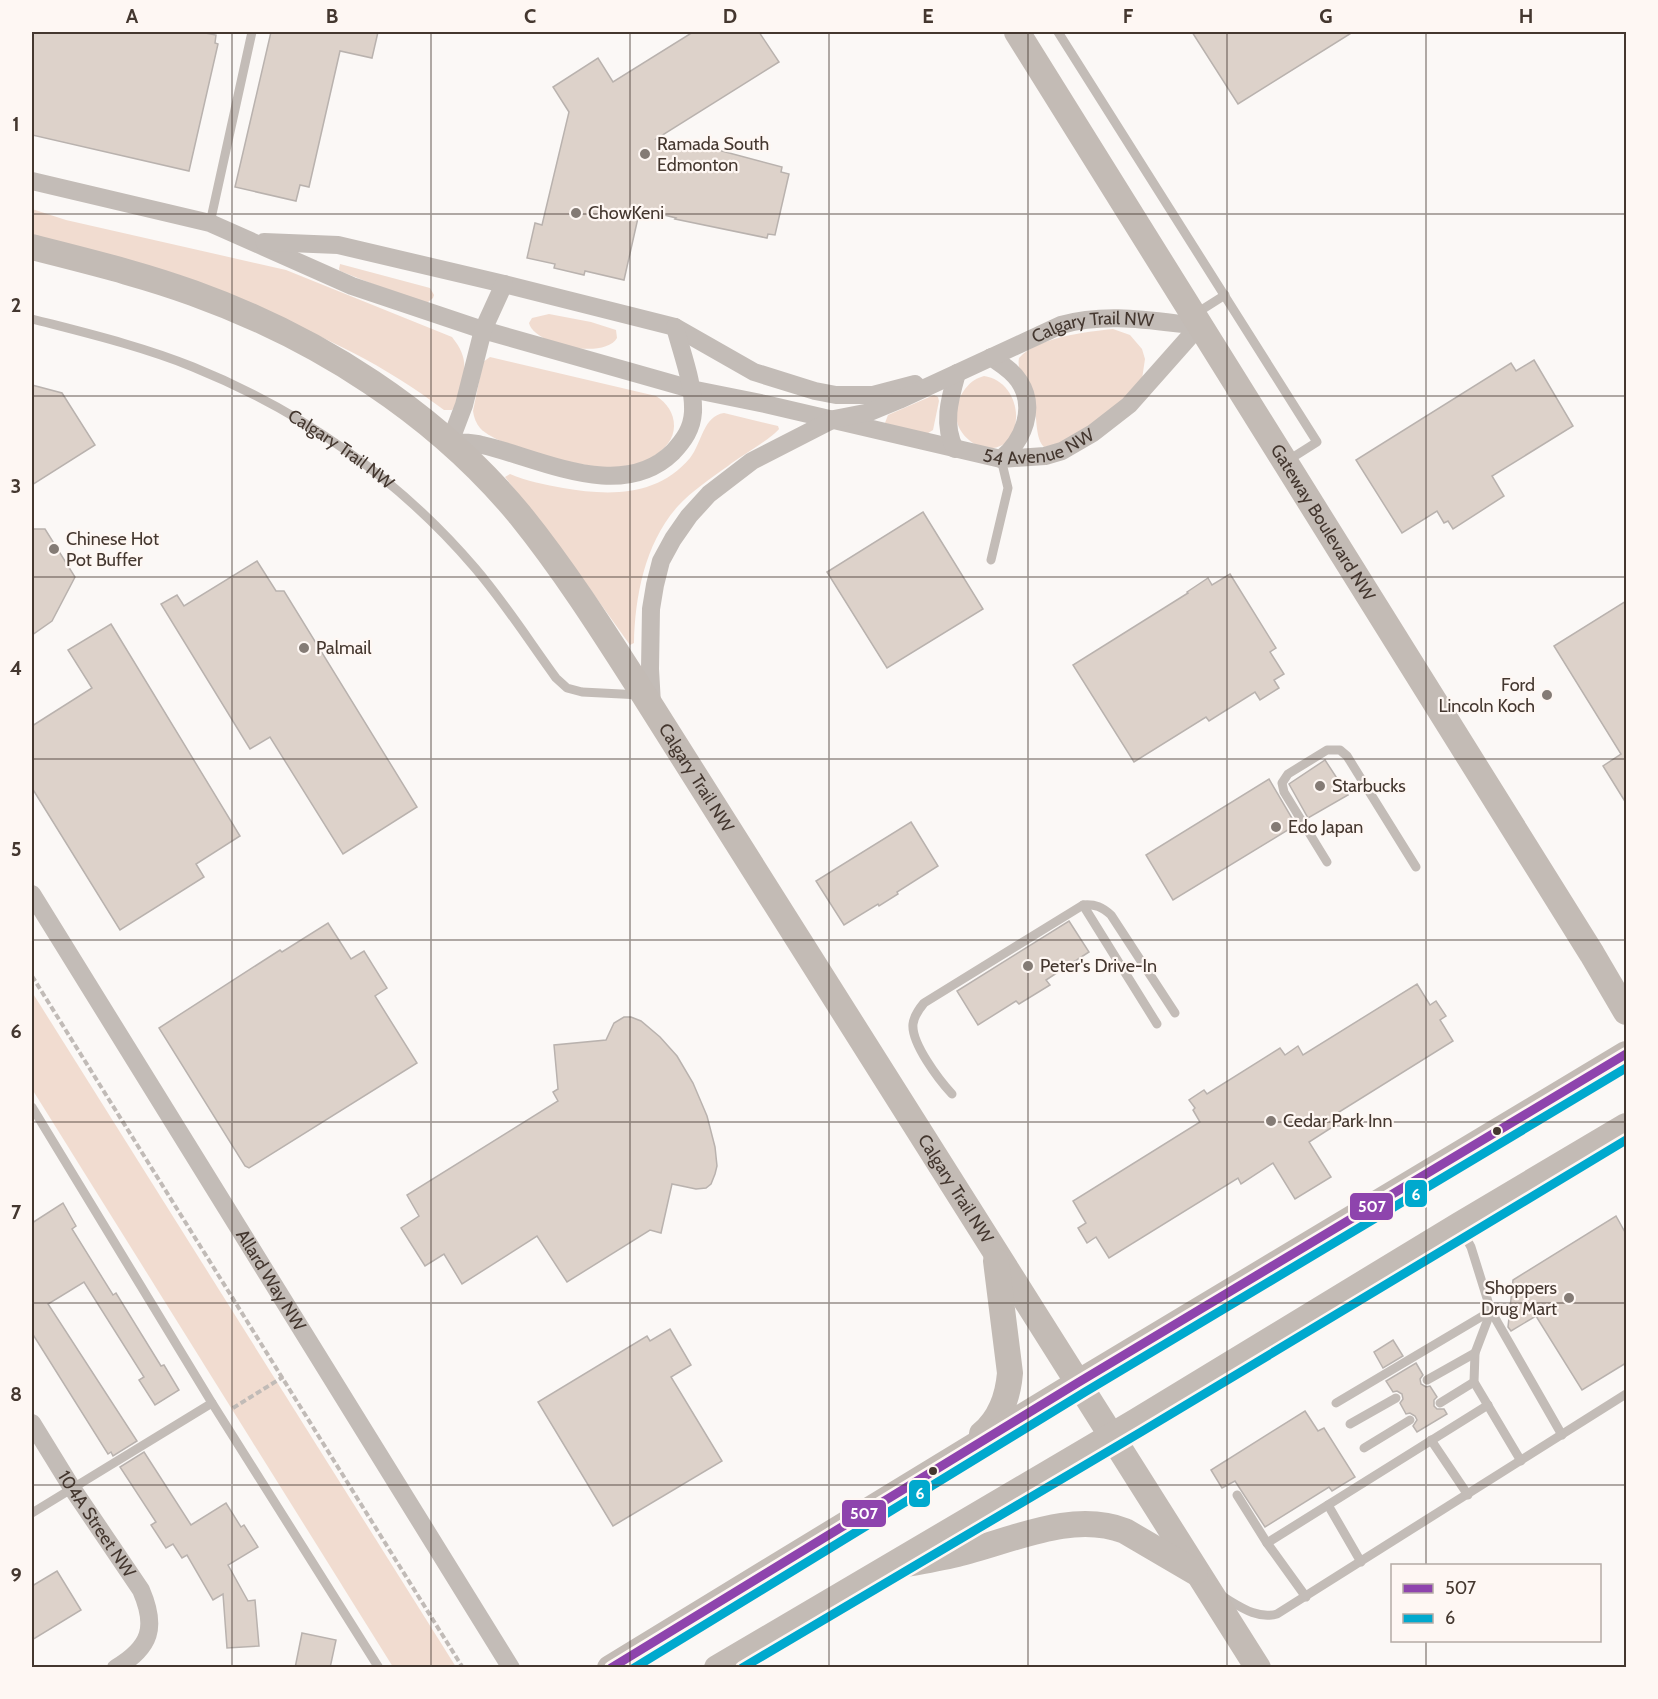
<svg xmlns="http://www.w3.org/2000/svg" width="1658" height="1699" font-family="Cabin,sans-serif">
<style>
.green{fill:#f1dcd0}
.building{fill:#ddd2ca;stroke:#b9b2ae;stroke-width:1.5}
.lines{fill:none;stroke-linecap:round;stroke-linejoin:round}
.path{stroke:#c1bbb7;stroke-width:4;stroke-dasharray:6 3;stroke-linecap:butt}
.service{stroke:#c3bcb7;stroke-width:9}
.minor{stroke:#c3bcb7;stroke-width:18}
.secondary{stroke:#c3bbb5;stroke-width:26}
.bus-1-casing{stroke:#fef7f3;stroke-width:14}
.bus-2-casing{stroke:#fef7f3;stroke-width:14}
.bus-1{stroke:#8e44ad;stroke-width:9}
.bus-2{stroke:#00a9ce;stroke-width:9}
.grid{fill:none;stroke:#44372f;stroke-width:1.5;stroke-opacity:0.55}
.poi-dot{fill:#847b75;stroke:#fef7f3;stroke-width:2}
.bus-dot{fill:#44372f;stroke:#fef7f3;stroke-width:2}
.labels{text-anchor:middle;stroke-width:4.5;stroke-linejoin:round;paint-order:stroke}
.poi-label{font-size:18px;fill:#44372f;stroke:#fef7f3;text-anchor:start}
.street-label{font-size:18px;fill:#44372f;stroke:#fef7f3}
.line-badge{stroke:#fef7f3;stroke-width:2}
.badge-label{font-size:16px;text-anchor:middle;font-weight:bold;fill:#fff}
.neatline{fill:none;stroke:#44372f;stroke-width:2}
.grid-label{font-size:20px;text-anchor:middle;font-weight:bold;fill:#44372f}
</style>
<rect width="100%" height="100%" fill="#fbf8f6"/>
<g class="green">
<path d="M 32,209 L 66,220 L 286,270 L 452,337 C 467,356 466,366 461,388 C 459,397 459,404 452,410 L 444,410 C 324,318 174,282 32,238 Z"/>
<polygon points="340,264 430,288 434,295 433,298 427,303 413,300 340,271 339,269"/>
<path d="M 549,314 L 591,322 L 616,330 L 617,338 C 604,360 534,345 529,323 L 532,318 Z"/>
<path d="M 1113,329 L 1130,335 L 1142,349 L 1145,359 L 1142,379 L 1123,403 L 1072,440 L 1044,447 C 1035,439 1037,415 1034,402 C 1030,388 1016,373 1019,358 C 1038,337 1086,332 1113,329 Z"/>
<path d="M 490,357 L 656,396 C 667,403 674,413 674,426 C 674,452 638,467 615,468 C 588,469 498,448 480,428 C 476,423 474,418 473,411 L 483,362 Z"/>
<path d="M 984,376 C 1007,379 1020,404 1015,426 C 1004,473 934,437 963,392 C 969,383 974,379 984,376 Z"/>
<polygon points="934,395 938,397 939,401 933,430 925,435 885,423 888,415"/>
<path d="M 724,413 L 778,426 L 779,429 C 771,439 741,456 728,466 C 711,478 692,491 678,506 C 645,543 635,596 634,643 L 630,645 L 572,564 L 505,477 L 510,474 C 526,481 546,485 563,488 C 609,496 657,497 690,458 C 702,443 703,416 724,413 Z"/>
<polygon points="32,992 456,1667 393,1667 32,1089"/>
</g>
<g class="building">
<polygon points="32,32 200,32 216,35 215,43 218,44 189,171 32,135"/>
<polygon points="271,32 378,32 372,58 340,51 309,187 300,185 296,201 235,187"/>
<polygon points="693,32 759,32 779,62 656,139 718,150 782,167 781,172 789,174 775,235 768,234 767,238 675,219 676,218 640,209 624,280 585,271 584,275 554,268 555,264 527,258 535,223 542,225 569,112 553,87 598,58 613,82"/>
<polygon points="1192,32 1353,32 1238,104"/>
<polygon points="1534,360 1573,426 1492,476 1504,496 1453,529 1448,521 1444,523 1437,511 1402,533 1356,460 1511,363 1516,371"/>
<polygon points="32,385 62,393 95,445 32,485"/>
<polygon points="923,512 983,609 887,668 827,572"/>
<polygon points="32,529 45,529 75,577 52,621 32,635"/>
<polygon points="257,561 276,591 284,591 417,807 343,854 270,737 250,749 161,604 177,595 184,606"/>
<polygon points="1230,574 1276,648 1270,652 1284,674 1274,680 1279,688 1260,700 1255,692 1209,721 1206,717 1134,762 1073,665 1188,593 1187,592 1208,578 1212,585"/>
<polygon points="1626,601 1626,803 1603,766 1621,754 1554,646"/>
<polygon points="111,624 240,836 196,864 204,877 120,930 32,788 32,726 92,688 68,650"/>
<polygon points="1325,760 1348,795 1308,818 1289,784"/>
<polygon points="1269,779 1296,825 1173,900 1146,855"/>
<polygon points="911,822 938,866 897,892 898,894 879,906 878,904 844,925 816,881"/>
<polygon points="1069,921 1089,952 1046,980 1050,985 1019,1004 1016,1001 978,1025 957,991"/>
<polygon points="328,923 351,959 364,951 387,988 375,996 417,1063 249,1168 245,1166 159,1028 280,950 282,952"/>
<polygon points="1417,984 1430,1005 1436,1001 1446,1016 1440,1020 1453,1041 1339,1112 1348,1126 1334,1126 1309,1142 1331,1177 1295,1199 1273,1163 1241,1184 1238,1178 1109,1258 1096,1237 1087,1243 1078,1228 1086,1223 1073,1201 1200,1122 1193,1110 1195,1108 1189,1100 1204,1090 1207,1094 1280,1048 1285,1055 1298,1046 1303,1055"/>
<polygon points="624,1017 631,1017 641,1021 660,1037 677,1056 693,1083 707,1116 715,1147 717,1166 715,1174 711,1184 706,1188 696,1189 672,1184 661,1233 650,1230 567,1282 537,1236 462,1284 444,1254 425,1266 401,1228 419,1216 407,1195 558,1101 553,1092 558,1089 554,1045 606,1040 614,1023"/>
<polygon points="63,1203 76,1226 72,1229 113,1295 116,1293 161,1366 164,1365 179,1390 155,1405 139,1380 144,1377 84,1282 48,1304 137,1441 113,1456 111,1452 108,1454 32,1333 32,1223"/>
<polygon points="1616,1216 1626,1234 1626,1363 1582,1390 1536,1316 1511,1331 1508,1327 1513,1280"/>
<polygon points="670,1329 691,1365 671,1377 722,1461 613,1526 538,1402 647,1336 650,1341"/>
<polygon points="1393,1340 1403,1356 1383,1368 1374,1352"/>
<polygon points="1416,1363 1423,1375 1420,1379 1421,1384 1426,1387 1430,1386 1437,1397 1434,1400 1434,1406 1437,1409 1444,1409 1447,1414 1417,1432 1413,1426 1417,1420 1415,1416 1410,1413 1406,1414 1400,1403 1403,1399 1402,1394 1397,1391 1393,1392 1386,1381"/>
<polygon points="1305,1411 1318,1431 1324,1428 1355,1477 1332,1491 1329,1487 1265,1527 1235,1481 1222,1488 1211,1470"/>
<polygon points="144,1452 191,1525 226,1503 241,1527 244,1525 258,1547 228,1565 248,1601 255,1600 259,1646 227,1648 223,1594 213,1600 187,1555 182,1558 173,1544 166,1548 151,1525 156,1522 120,1467"/>
<polygon points="57,1571 81,1610 32,1640 32,1586"/>
<polygon points="302,1633 336,1640 330,1668 295,1668"/>
</g>
<g class="lines">
<g class="path">
<polyline points="32,976 463,1668"/>
<polyline points="233,1408 283,1377"/>
</g>
<g class="service">
<polyline points="1058,32 1317,442 1287,461"/>
<polyline points="210,223 252,32"/>
<polyline points="1195,314 1225,295"/>
<path id="s1" d="M 32,319 C 86,333 141,346 193,367 C 302,411 399,479 475,568 C 505,603 529,641 556,678 L 567,688 L 582,692 L 641,695"/>
<polyline points="991,560 1008,488 1001,459"/>
<polyline points="1327,862 1284,792 1282,783 1288,774 1327,750 1340,750 1347,756 1416,867"/>
<polyline points="1083,905 1157,1024"/>
<path d="M 952,1094 C 939,1080 911,1043 913,1024 C 914,1016 919,1009 924,1003 L 1083,905 C 1096,904 1102,907 1111,915 L 1175,1013"/>
<polyline points="32,1107 212,1403 379,1668"/>
<polyline points="1460,1227 1471,1247 1491,1311 1475,1353 1474,1382 1521,1461"/>
<polyline points="1427,1380 1475,1353"/>
<polyline points="1336,1403 1491,1311 1562,1435"/>
<polyline points="1440,1403 1474,1382"/>
<polyline points="1350,1424 1396,1398"/>
<polyline points="1431,1440 1468,1495"/>
<polyline points="1364,1448 1410,1420"/>
<polyline points="1237,1495 1267,1543 1306,1597"/>
<polyline points="1328,1505 1361,1562"/>
<polyline points="32,1513 212,1403"/>
<polyline points="1267,1543 1488,1405"/>
<path d="M 1220,1595 C 1238,1605 1256,1620 1277,1614 L 1626,1394"/>
</g>
<g class="minor">
<path id="s2" d="M 32,181 L 210,223 L 352,286 L 483,330 L 691,389 L 765,404 L 1001,459 L 1045,456 L 1062,451 L 1093,433 L 1129,405 L 1199,326"/>
<polyline points="264,242 338,245 504,284 675,327 754,372 815,391 836,395 873,395 915,384"/>
<path d="M 504,284 L 483,330 L 464,405 L 450,442 C 461,443 472,442 482,445 C 540,458 621,503 673,452 C 684,440 692,429 693,412 C 694,384 682,354 675,327"/>
<path d="M 991,357 C 1001,364 1012,370 1019,381 C 1037,408 1023,441 1001,459"/>
<path d="M 955,449 C 942,424 950,398 957,373"/>
<path id="s3" d="M 652,704 L 650,669 L 651,609 L 655,585 L 661,561 L 673,539 L 689,516 L 709,494 L 752,461 L 834,419 L 870,412 L 899,400 L 1061,325 C 1107,312 1152,321 1199,326"/>
<path id="s4" d="M 32,894 L 511,1668"/>
<path id="s5" d="M 32,1423 L 72,1488 L 141,1590 C 157,1627 151,1647 116,1668"/>
</g>
<g class="secondary">
<path id="s6" d="M 1017,32 L 1592,954 L 1626,1012"/>
<path id="s7" d="M 32,247 C 86,261 141,274 193,293 C 318,338 436,413 520,515 C 566,572 605,634 644,695 L 1258,1668"/>
<path d="M 982,1434 C 1001,1418 1008,1397 1010,1373 L 996,1261"/>
<path d="M 906,1564 C 923,1561 940,1558 957,1554 C 1009,1542 1071,1510 1125,1531 L 1195,1572"/>
<polyline points="610,1668 1079,1382 1626,1054"/>
<polyline points="717,1668 1135,1422 1459,1225 1626,1126"/>
</g>
<defs>
<polyline id="bus-1" points="611,1668 1079,1382 1626,1054"/>
<g id="bus-2">
<polyline points="634,1668 1085,1392 1626,1068"/>
<polyline points="742,1668 1141,1432 1626,1140"/>
</g>
</defs>
<use href="#bus-1" class="bus-1-casing"/>
<use href="#bus-2" class="bus-2-casing"/>
<use href="#bus-1" class="bus-1"/>
<use href="#bus-2" class="bus-2"/>
</g>
<path class="grid" d="M 232,32 L 232,1668M 431,32 L 431,1668M 630,32 L 630,1668M 829,32 L 829,1668M 1028,32 L 1028,1668M 1227,32 L 1227,1668M 1426,32 L 1426,1566M 32,214 L 1626,214M 32,396 L 1626,396M 32,577 L 1626,577M 32,759 L 1626,759M 32,940 L 1626,940M 32,1122 L 1626,1122M 32,1303 L 1626,1303M 32,1485 L 1626,1485M 1426,1640 L 1426,1668"/>
<g class="poi-dot">
<circle cx="645" cy="154" r="6"/>
<circle cx="576" cy="213" r="6"/>
<circle cx="54" cy="549" r="6"/>
<circle cx="304" cy="648" r="6"/>
<circle cx="1547" cy="695" r="6"/>
<circle cx="1320" cy="786" r="6"/>
<circle cx="1276" cy="827" r="6"/>
<circle cx="1028" cy="966" r="6"/>
<circle cx="1271" cy="1121" r="6"/>
<circle cx="1569" cy="1298" r="6"/>
</g>
<g class="bus-dot">
<circle cx="1497" cy="1131" r="5"/>
<circle cx="933" cy="1471" r="5"/>
</g>
<g class="labels">
<g class="poi-label">
<text x="657" y="150">Ramada South<tspan x="657" dy="21">Edmonton</tspan></text>
<text x="588" y="219">ChowKeni</text>
<text x="66" y="545">Chinese Hot<tspan x="66" dy="21">Pot Buffer</tspan></text>
<text x="316" y="654">Palmail</text>
<text x="1535" y="691" text-anchor="end">Ford<tspan x="1535" dy="21">Lincoln Koch</tspan></text>
<text x="1332" y="792">Starbucks</text>
<text x="1288" y="833">Edo Japan</text>
<text x="1040" y="972">Peter's Drive-In</text>
<text x="1283" y="1127">Cedar Park Inn</text>
<text x="1557" y="1294" text-anchor="end">Shoppers<tspan x="1557" dy="21">Drug Mart</tspan></text>
</g>
<g class="street-label">
<text dy="6" stroke="none"><textPath href="#s3" startOffset="651">Calgary Trail NW</textPath></text>
<text dy="6" stroke="none"><textPath href="#s2" startOffset="1050">54 Avenue NW</textPath></text>
<text dy="6" stroke="none"><textPath href="#s1" startOffset="338">Calgary Trail NW</textPath></text>
<text dy="6" stroke="none"><textPath href="#s6" startOffset="578">Gateway Boulevard NW</textPath></text>
<text dy="6" stroke="none"><textPath href="#s7" startOffset="884">Calgary Trail NW</textPath></text>
<text dy="6" stroke="none"><textPath href="#s7" startOffset="1370">Calgary Trail NW</textPath></text>
<text dy="6" stroke="none"><textPath href="#s4" startOffset="454">Allard Way NW</textPath></text>
<text dy="6" stroke="none"><textPath href="#s5" startOffset="120">104A Street NW</textPath></text>
</g>
</g>
<g class="line-badge">
<rect x="1404" y="1179" width="24" height="29" rx="6" fill="#00a9ce"/>
<rect x="1349" y="1192" width="45" height="29" rx="6" fill="#8e44ad"/>
<rect x="908" y="1479" width="23" height="29" rx="6" fill="#00a9ce"/>
<rect x="841" y="1499" width="46" height="29" rx="6" fill="#8e44ad"/>
</g>
<g class="badge-label">
<text x="1416" y="1200">6</text>
<text x="1372" y="1212">507</text>
<text x="920" y="1499">6</text>
<text x="864" y="1519">507</text>
</g>
<rect width="1658" height="1699" fill="none" stroke="#fef7f3" stroke-width="66"/>
<rect x="1391" y="1564" width="210" height="78" fill="#fef7f3" stroke="#b4aaa5" stroke-width="1.5"/>
<rect x="1403" y="1584" width="30" height="9" fill="#8e44ad" stroke="#b4aaa5" stroke-width="1.5"/>
<text x="1445" y="1594" font-size="18" fill="#44372f">507</text>
<rect x="1403" y="1614" width="30" height="9" fill="#00a9ce" stroke="#b4aaa5" stroke-width="1.5"/>
<text x="1445" y="1624" font-size="18" fill="#44372f">6</text>
<rect x="33" y="33" width="1592" height="1633" class="neatline"/>
<g class="grid-label">
<text x="132" y="23">A</text>
<text x="332" y="23">B</text>
<text x="530" y="23">C</text>
<text x="730" y="23">D</text>
<text x="928" y="23">E</text>
<text x="1128" y="23">F</text>
<text x="1326" y="23">G</text>
<text x="1526" y="23">H</text>
<text x="16" y="131">1</text>
<text x="16" y="312">2</text>
<text x="16" y="493">3</text>
<text x="16" y="675">4</text>
<text x="16" y="856">5</text>
<text x="16" y="1038">6</text>
<text x="16" y="1219">7</text>
<text x="16" y="1401">8</text>
<text x="16" y="1582">9</text>
</g>
</svg>
